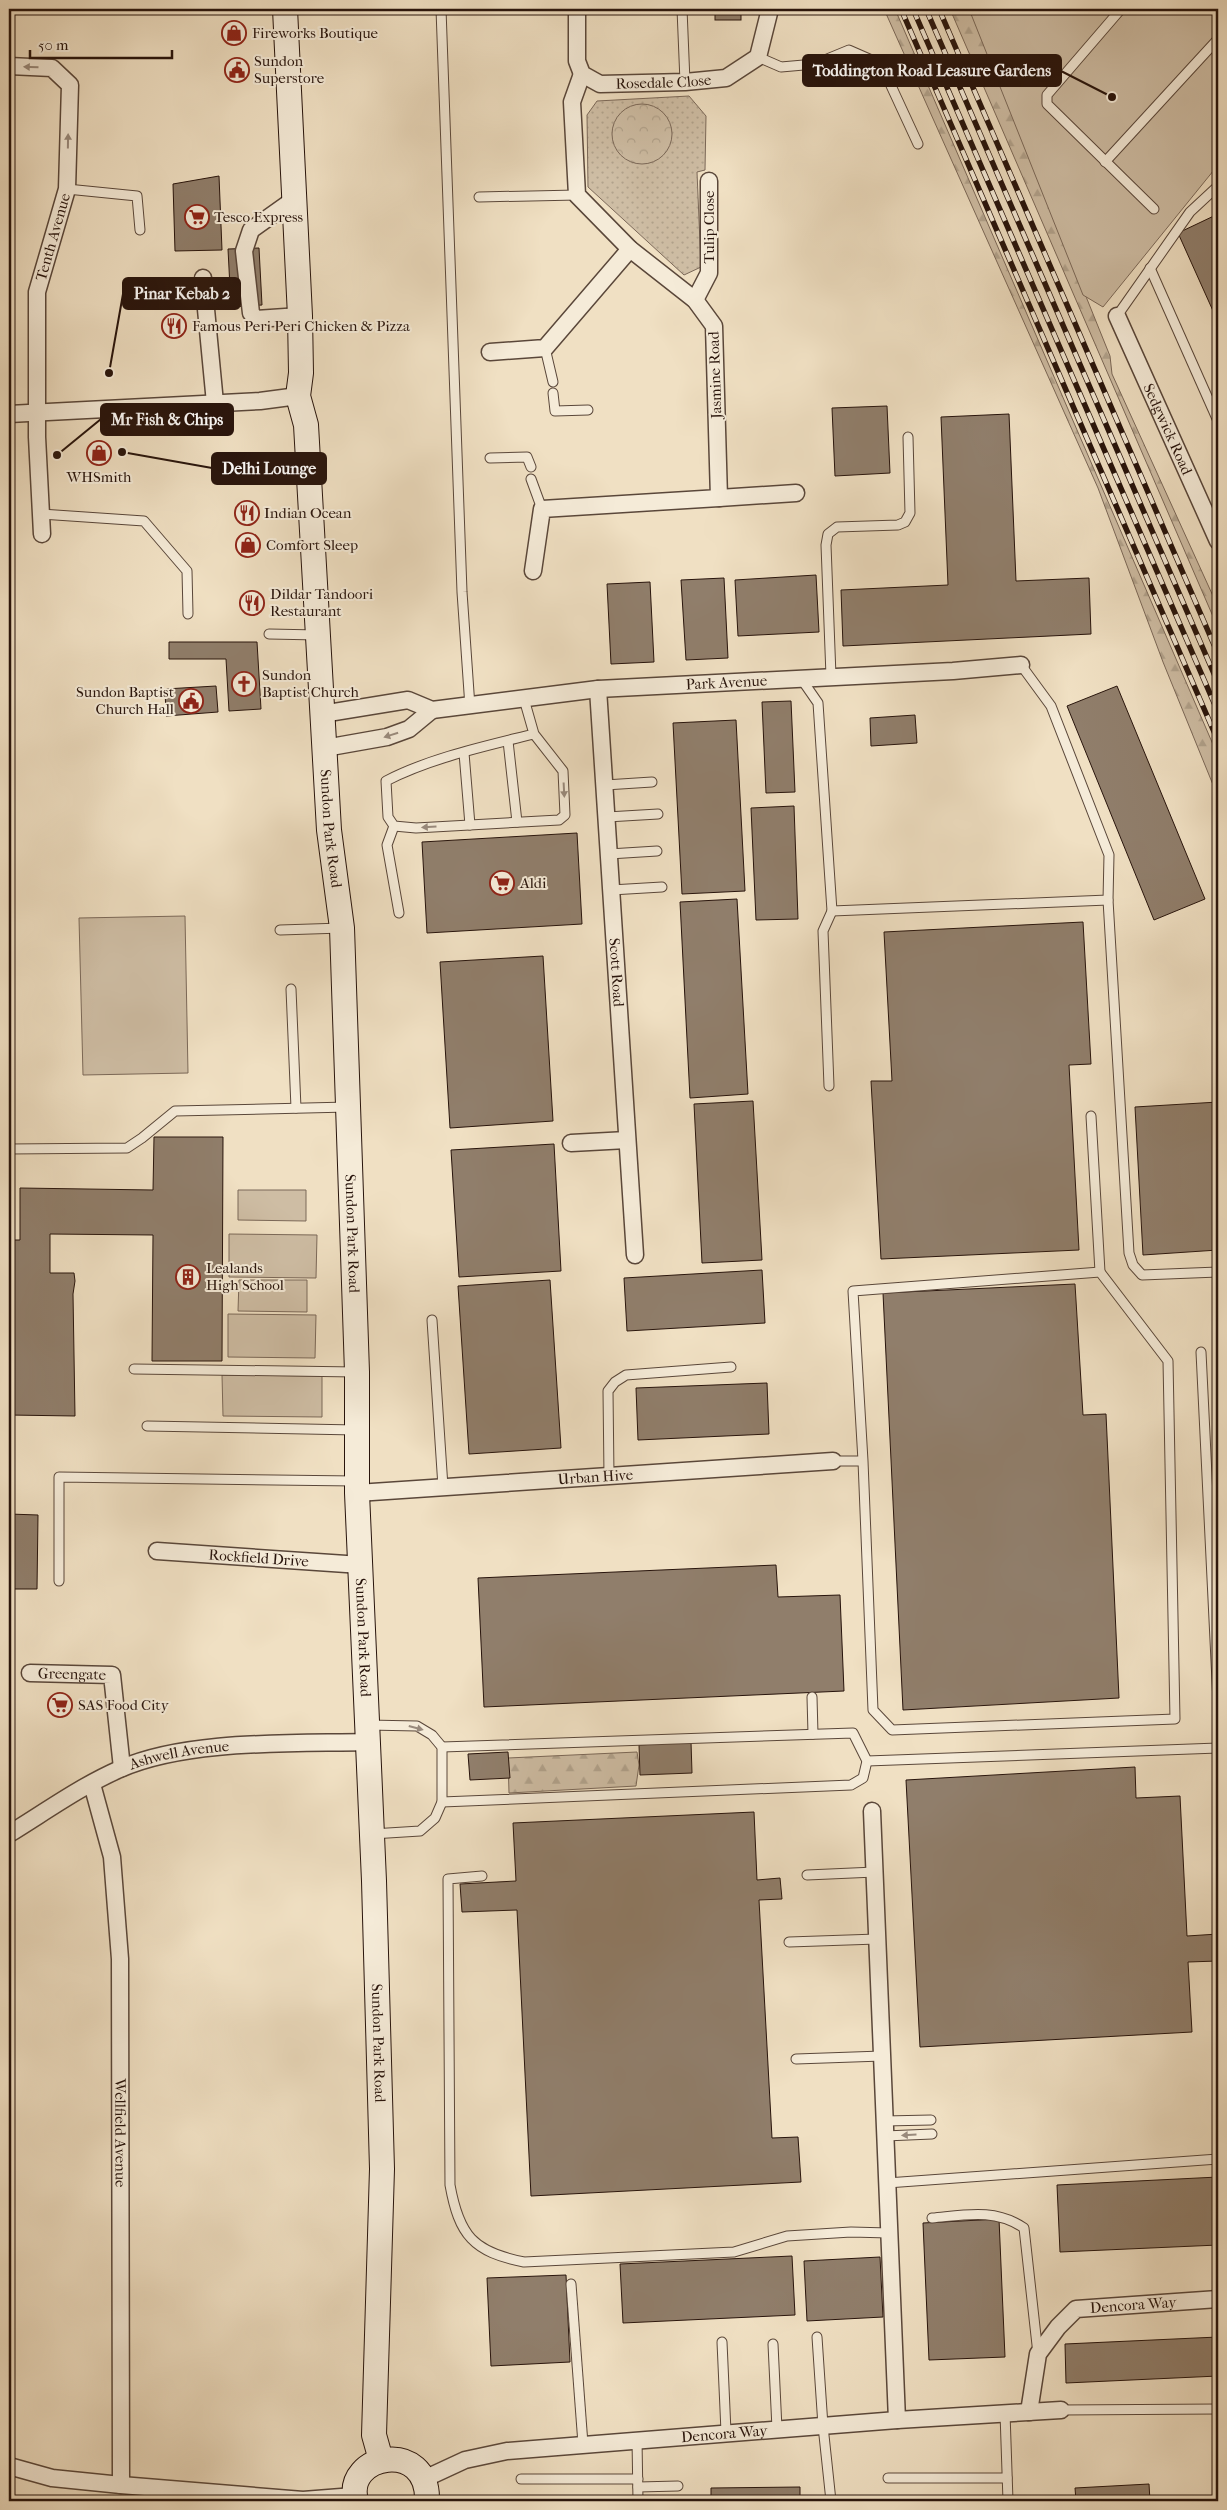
<svg xmlns="http://www.w3.org/2000/svg" width="1227" height="2510" font-family="'IM FELL French Canon',serif">
<style>
.grass{fill:url(#grass-dots);stroke:#7b6858}
.forest{fill:url(#forest-firs);stroke:#7b6858}
.park{fill:url(#park-crowns);stroke:#7b6858}
.garden{fill:#cebda4;stroke:#7b6858}
.building{fill:#907e6b;stroke:#28140c}
.lines{fill:none;stroke-linecap:round;stroke-linejoin:round}
.lane-casing{stroke:#5a473a;stroke-width:11}
.street-casing{stroke:#5a473a;stroke-width:19}
.secondary-casing{stroke:#28140c;stroke-width:26}
.lane{stroke:#f5ebd8;stroke-width:9}
.street{stroke:#f5ebd8;stroke-width:16}
.secondary{stroke:#f5ebd8;stroke-width:24}
.rail-casing{stroke:#28140c;stroke-width:5.5}
.rail{stroke:#f5ebd8;stroke-width:4;stroke-dasharray:11;stroke-linecap:butt}
.oneway{fill:#998a7c}
.labels{text-anchor:middle;stroke-width:4;stroke-linejoin:round;paint-order:stroke}
.poi-label{font-size:15px;fill:#28140c;stroke:#f5ebd8;text-anchor:start}
.street-label{font-size:15px;fill:#28140c;stroke:#f5ebd8}
.leader{fill:none;stroke:#28140c;stroke-width:2}
.callout-dot{fill:#28140c;stroke:#f5ebd8;stroke-width:2}
.callout{fill:#28140c;stroke:#28140c;stroke-width:2}
.callout-label{font-size:16px;text-anchor:middle;font-weight:bold;fill:#fff}
</style>
<defs>
<pattern id="grass-dots" width="8" height="8" patternUnits="userSpaceOnUse" patternTransform="scale(1.25)"><rect width="8" height="8" fill="#cebda4"/><path d="M2 2h.1M6 6h.1" fill="none" stroke="#b1a28c" stroke-width="1.8" stroke-linecap="round"/></pattern>
<pattern id="forest-firs" width="22" height="20" patternUnits="userSpaceOnUse" patternTransform="scale(1.25)"><rect width="22" height="20" fill="#cebda4"/><path d="M5 1l3.5 6h-7zM16 11l3.5 6h-7z" fill="#b1a28c"/></pattern>
<pattern id="park-crowns" width="20" height="18" patternUnits="userSpaceOnUse" patternTransform="scale(1.25)"><rect width="20" height="18" fill="#cebda4"/><path d="M2 6a3 3 0 1 1 6 0M12 15a3 3 0 1 1 6 0" fill="none" stroke="#b1a28c"/></pattern>
</defs>
<rect width="100%" height="100%" fill="#f0e0c3"/>
<filter id="stains"><feTurbulence type="fractalNoise" baseFrequency=".004" numOctaves="4"/><feColorMatrix values="0 0 0 0 .2 0 0 0 0 .09 0 0 0 0 .02 0 0 0 .5 -.17"/></filter>
<radialGradient id="worn" r=".72"><stop offset=".6" stop-color="#630" stop-opacity="0"/><stop offset="1" stop-color="#630" stop-opacity=".3"/></radialGradient>
<polygon class="grass" points="689,96 706,116 705,170 697,172 701,267 684,275 588,187 587,115 597,101"/>
<g class="forest">
<polygon points="884,9 895,9 1218,756 1218,797 1163,662 1098,488"/>
<polygon points="950,9 970,9 1110,356 1112,374 1218,607 1218,628"/>
<polygon points="637,1752 639,1765 636,1786 509,1793 508,1758"/>
</g>
<circle class="park" cx="642" cy="134" r="30"/>
<g class="garden">
<polygon points="969,9 1218,9 1218,165 1103,307 1083,295"/>
<polygon points="185,916 188,1073 83,1075 79,918"/>
<polygon points="238,1190 306,1190 306,1221 238,1220"/>
<polygon points="229,1234 317,1235 316,1278 229,1277"/>
<polygon points="239,1280 307,1280 307,1312 238,1311"/>
<polygon points="228,1314 316,1315 315,1358 228,1357"/>
<polygon points="222,1375 322,1376 322,1417 223,1416"/>
</g>
<g class="building">
<rect x="715" y="9" width="26" height="11"/>
<polygon points="219,176 222,250 175,251 173,184"/>
<polygon points="1218,214 1218,322 1178,233"/>
<polygon points="259,248 262,305 231,307 228,249"/>
<polygon points="887,406 890,473 835,476 832,408"/>
<polygon points="1009,414 1016,581 1089,578 1091,634 843,646 841,590 948,585 941,417"/>
<polygon points="816,575 819,632 738,636 735,580"/>
<polygon points="724,578 728,658 686,660 681,580"/>
<polygon points="650,582 654,662 611,664 607,584"/>
<polygon points="169,642 257,642 261,709 229,711 226,659 169,659"/>
<polygon points="216,686 218,712 166,716 165,689"/>
<polygon points="1117,686 1205,899 1154,920 1067,706"/>
<polygon points="791,701 795,792 766,793 762,702"/>
<polygon points="915,715 917,743 871,746 870,718"/>
<polygon points="736,720 745,891 682,894 673,723"/>
<polygon points="794,806 798,919 756,920 751,808"/>
<polygon points="577,833 582,924 427,933 422,842"/>
<polygon points="737,899 748,1094 690,1098 680,902"/>
<polygon points="1083,922 1091,1064 1069,1065 1079,1250 881,1259 871,1081 892,1081 884,932"/>
<polygon points="543,956 553,1121 450,1128 440,962"/>
<polygon points="753,1101 762,1260 702,1263 694,1104"/>
<polygon points="1218,1102 1218,1250 1143,1255 1135,1107"/>
<polygon points="154,1137 223,1137 222,1361 152,1361 153,1235 50,1234 50,1273 74,1273 75,1281 73,1294 75,1416 9,1415 9,1240 20,1240 20,1188 153,1190"/>
<polygon points="554,1144 561,1271 459,1277 451,1150"/>
<polygon points="762,1270 765,1323 627,1331 624,1278"/>
<polygon points="550,1280 561,1448 469,1454 458,1286"/>
<polygon points="1075,1284 1083,1415 1106,1414 1119,1698 903,1710 883,1293"/>
<polygon points="767,1383 769,1434 638,1440 636,1388"/>
<polygon points="9,1514 38,1515 37,1589 9,1589"/>
<polygon points="776,1565 778,1597 840,1595 844,1691 484,1707 478,1578"/>
<polygon points="691,1742 692,1773 640,1775 639,1745"/>
<polygon points="508,1752 510,1778 470,1780 468,1754"/>
<polygon points="1135,1767 1136,1798 1180,1796 1187,1936 1218,1934 1218,1961 1188,1962 1192,2032 920,2047 906,1780"/>
<polygon points="754,1812 757,1880 780,1878 782,1899 759,1900 772,2138 798,2137 801,2182 531,2196 517,1910 462,1912 460,1884 516,1881 513,1823"/>
<polygon points="1218,2177 1218,2245 1060,2252 1057,2185"/>
<polygon points="999,2219 1005,2357 929,2360 923,2223"/>
<polygon points="792,2256 795,2315 623,2323 620,2264"/>
<polygon points="880,2257 883,2317 807,2321 804,2261"/>
<polygon points="566,2275 570,2362 491,2366 487,2278"/>
<polygon points="1218,2337 1218,2376 1066,2383 1065,2344"/>
<polygon points="1149,2484 1150,2501 1076,2501 1075,2488"/>
<polygon points="800,2487 800,2501 711,2501 711,2488"/>
<polygon points="987,2496 987,2501 897,2501 897,2497"/>
<polygon points="624,2497 624,2501 480,2501 480,2498"/>
</g>
<g class="lines">
<defs>
<g id="lane">
<polyline points="441,9 462,592 470,707"/>
<polyline points="682,9 685,82"/>
<polyline points="1121,9 1047,95 1047,104 1154,209"/>
<polyline points="758,57 781,67 815,64 849,50 881,64 918,144"/>
<polyline points="1105,162 1218,39"/>
<polyline points="67,189 137,196 140,230"/>
<polyline points="479,197 577,195"/>
<polyline points="1150,268 1218,421"/>
<polyline points="1117,316 1190,212 1218,186"/>
<polyline points="545,348 553,382"/>
<polyline points="553,393 555,411 588,410"/>
<polyline points="490,458 527,457 531,467"/>
<polyline points="531,479 542,509"/>
<polyline points="41,514 144,521 187,571 188,614"/>
<polyline points="269,634 318,635"/>
<polyline points="831,676 826,545 828,534 837,527 898,525 905,522 910,513 908,437"/>
<polyline points="800,677 818,703 832,911 1108,900 1109,855 1051,706 1021,665"/>
<path d="M 524,699 L 534,734 L 563,771 L 565,815 L 559,820 L 416,828 L 394,826 L 388,817 L 386,781 C 430,758 486,746 534,734"/>
<polyline points="508,741 517,822"/>
<polyline points="464,753 470,825"/>
<polyline points="605,785 652,782"/>
<polyline points="607,817 658,814"/>
<polyline points="394,826 387,845 399,913"/>
<polyline points="609,854 657,851"/>
<polyline points="611,890 662,887"/>
<polyline points="1108,900 1129,1253 1133,1265 1142,1275 1218,1272"/>
<polyline points="280,930 342,928"/>
<polyline points="291,989 296,1108"/>
<polyline points="829,1086 823,931 832,911"/>
<polyline points="1091,1116 1100,1272"/>
<polyline points="9,1149 127,1148 142,1138 175,1111 348,1107"/>
<polyline points="432,1320 443,1487"/>
<polyline points="1201,1352 1218,1702"/>
<polyline points="134,1369 356,1372"/>
<polyline points="147,1426 356,1430"/>
<polyline points="833,1461 863,1461 873,1710 892,1730 1175,1719 1168,1361 1100,1272 853,1291 863,1461"/>
<polyline points="609,1476 608,1391 615,1382 626,1375 731,1367"/>
<polyline points="59,1581 59,1477 355,1481"/>
<polyline points="812,1697 813,1734"/>
<polyline points="368,1725 417,1726 432,1735 442,1747 442,1802 435,1818 420,1831 372,1834"/>
<polyline points="442,1747 853,1733 867,1761 863,1778 851,1785 442,1802"/>
<polyline points="867,1761 1218,1748"/>
<polyline points="807,1875 875,1872"/>
<path d="M 482,1876 L 448,1879 L 450,2185 C 459,2235 473,2252 524,2262 L 734,2252 L 787,2236 L 851,2232 L 889,2233"/>
<polyline points="789,1942 877,1939"/>
<polyline points="796,2059 882,2056"/>
<polyline points="885,2121 931,2120"/>
<polyline points="885,2136 932,2134"/>
<polyline points="887,2183 1218,2159"/>
<path d="M 932,2218 C 965,2215 995,2208 1024,2228 L 1038,2354"/>
<polyline points="571,2284 583,2444"/>
<polyline points="817,2337 823,2426 831,2501"/>
<polyline points="722,2342 726,2432"/>
<polyline points="773,2344 777,2429"/>
<polyline points="1061,2410 1218,2409"/>
<polyline points="1005,2413 1008,2501"/>
<polyline points="637,2440 638,2501"/>
<polyline points="888,2478 1007,2478"/>
<polyline points="521,2479 638,2479"/>
<polyline points="638,2487 678,2486"/>
</g>
<g id="street">
<path id="s1" d="M 577,9 L 577,61 L 582,74 L 600,84 L 685,82 L 726,78 L 758,57 L 770,9"/>
<polyline points="9,66 52,68 70,85 67,189 37,292 37,437 42,534"/>
<polyline points="296,198 251,230 244,251 251,313 256,319 300,316"/>
<polyline points="203,278 215,403"/>
<polyline points="695,300 709,273 709,181"/>
<path id="s2" d="M 1117,316 L 1218,541"/>
<polyline points="490,352 545,348 630,249"/>
<polyline points="9,414 260,401 298,396"/>
<polyline points="719,498 796,493"/>
<polyline points="533,571 542,509 719,498 714,326 695,300 630,249 577,195 572,102 582,74"/>
<path id="s3" d="M 598,689 L 635,1255"/>
<path id="s4" d="M 322,714 L 408,700 L 432,710 L 598,689 L 953,671 L 1021,665"/>
<polyline points="325,748 387,737 409,729 432,710"/>
<polyline points="571,1143 627,1140"/>
<path id="s5" d="M 357,1493 L 833,1461"/>
<path id="s6" d="M 157,1551 L 361,1565"/>
<path id="s7" d="M 30,1673 L 112,1675 L 122,1768"/>
<path id="s8" d="M 92,1784 L 112,1857 L 120,1959 L 121,2485"/>
<polyline points="872,1811 897,2420"/>
<path id="s9" d="M 9,1834 C 45,1812 81,1786 120,1769 C 187,1739 295,1744 368,1742"/>
<path id="s10" d="M 1029,2412 L 1038,2354 L 1058,2327 L 1076,2309 L 1218,2299"/>
<polyline points="9,2466 52,2478 121,2485 303,2500 354,2496"/>
<path id="s11" d="M 424,2479 L 465,2460 L 507,2451 L 897,2420 L 1061,2410"/>
</g>
<g id="secondary">
<path id="s12" d="M 285,9 L 300,316 L 301,373 L 298,396 L 306,425 L 329,830 L 342,928 L 357,1372 L 357,1493 L 374,1881 L 382,2169 L 374,2435 L 381,2460"/>
<path d="M 356,2501 C 343,2454 429,2438 427,2501"/>
</g>
</defs>
<use href="#lane" class="lane-casing"/>
<use href="#street" class="street-casing"/>
<use href="#secondary" class="secondary-casing"/>
<use href="#lane" class="lane"/>
<use href="#street" class="street"/>
<use href="#secondary" class="secondary"/>
<defs>
<g id="rail">
<polyline points="901,9 1218,741"/>
<polyline points="913,9 1218,712"/>
<polyline points="926,9 1218,683"/>
<polyline points="939,9 1218,654"/>
</g>
</defs>
<use href="#rail" class="rail-casing"/>
<use href="#rail" class="rail"/>
</g>
<defs><path id="oneway-solid" d="M-6-.8H1V-3.2L6.5 0L1 3.2V.8H-6Z" transform="scale(1.25)"/></defs>
<g class="oneway">
<use href="#oneway-solid" transform="translate(31 67) rotate(-178)"/>
<use href="#oneway-solid" transform="translate(68 141) rotate(-89)"/>
<use href="#oneway-solid" transform="translate(391 735) rotate(162)"/>
<use href="#oneway-solid" transform="translate(564 790) rotate(87)"/>
<use href="#oneway-solid" transform="translate(429 827) rotate(177)"/>
<use href="#oneway-solid" transform="translate(416 1728) rotate(15)"/>
<use href="#oneway-solid" transform="translate(909 2135) rotate(177)"/>
</g>
<defs>
<symbol id="shop-ring" viewBox="-11 -11 22 22"><circle r="9.5" fill="#f5ebd8" stroke="#8f2418" stroke-width="1.5"/><path d="M-5-2.5h2.3a2.7 3.5 0 0 1 5.4 0H5L5.5 6h-11ZM-1.5-2.5h3a1.5 2.3 0 0 0-3 0Z" fill="#8f2418"/></symbol>
<symbol id="civic-ring" viewBox="-11 -11 22 22"><circle r="9.5" fill="#f5ebd8" stroke="#8f2418" stroke-width="1.5"/><path d="M-.6-6.5H3V-4.5H.6V-3L4-1V1h2V6H-6V1h2V-1L-.6-3ZM-1.2 2.5V6h2.4V2.5Z" fill="#8f2418"/></symbol>
<symbol id="supermarket-ring" viewBox="-11 -11 22 22"><circle r="9.5" fill="#f5ebd8" stroke="#8f2418" stroke-width="1.5"/><path d="M-6-5.5h2.5l.6 2H6L4.5 2H-2.5L-4.4-4H-6ZM-1.5 3.2a1.3 1.3 0 1 0 .1 0ZM3 3.2a1.3 1.3 0 1 0 .1 0Z" fill="#8f2418"/></symbol>
<symbol id="restaurant-ring" viewBox="-11 -11 22 22"><circle r="9.5" fill="#f5ebd8" stroke="#8f2418" stroke-width="1.5"/><path d="M-5-6h1v4h1v-4h1v4h1v-4h1v5L-1.5 .5V6h-2V.5L-5-1ZM5-6V6H3V1.5H1.5Q1.5-4 5-6Z" fill="#8f2418"/></symbol>
<symbol id="church-ring" viewBox="-11 -11 22 22"><circle r="9.5" fill="#f5ebd8" stroke="#8f2418" stroke-width="1.5"/><path d="M-1.2-6h2.4v3.5h3.3v2.4h-3.3V6h-2.4V-.1h-3.3v-2.4h3.3Z" fill="#8f2418"/></symbol>
<symbol id="building-ring" viewBox="-11 -11 22 22"><circle r="9.5" fill="#f5ebd8" stroke="#8f2418" stroke-width="1.5"/><path d="M-4-6H4V6H1V3H-1V6H-4ZM-2.5-4.3h1.7v1.8h-1.7ZM.8-4.3h1.7v1.8H.8ZM-2.5-1h1.7V.8h-1.7ZM.8-1h1.7V.8H.8Z" fill="#8f2418"/></symbol>
</defs>
<g fill-rule="evenodd">
<use href="#shop-ring" x="220" y="19" width="28" height="28"/>
<use href="#civic-ring" x="223" y="56" width="28" height="28"/>
<use href="#supermarket-ring" x="183" y="203" width="28" height="28"/>
<use href="#restaurant-ring" x="160" y="312" width="28" height="28"/>
<use href="#shop-ring" x="85" y="439" width="28" height="28"/>
<use href="#restaurant-ring" x="233" y="499" width="28" height="28"/>
<use href="#shop-ring" x="234" y="531" width="28" height="28"/>
<use href="#restaurant-ring" x="238" y="589" width="28" height="28"/>
<use href="#church-ring" x="230" y="670" width="28" height="28"/>
<use href="#civic-ring" x="177" y="687" width="28" height="28"/>
<use href="#supermarket-ring" x="488" y="869" width="28" height="28"/>
<use href="#building-ring" x="174" y="1263" width="28" height="28"/>
<use href="#supermarket-ring" x="46" y="1691" width="28" height="28"/>
</g>
<g class="labels">
<g class="poi-label">
<text x="252" y="38">Fireworks Boutique</text>
<text x="254" y="66">Sundon<tspan x="254" dy="17">Superstore</tspan></text>
<text x="214" y="222">Tesco Express</text>
<text x="192" y="331">Famous Peri Peri Chicken &amp; Pizza</text>
<text x="99" y="482" text-anchor="middle">WHSmith</text>
<text x="264" y="518">Indian Ocean</text>
<text x="266" y="550">Comfort Sleep</text>
<text x="270" y="599">Dildar Tandoori<tspan x="270" dy="17">Restaurant</tspan></text>
<text x="262" y="680">Sundon<tspan x="262" dy="17">Baptist Church</tspan></text>
<text x="174" y="697" text-anchor="end">Sundon Baptist<tspan x="174" dy="17">Church Hall</tspan></text>
<text x="520" y="888">Aldi</text>
<text x="206" y="1273">Lealands<tspan x="206" dy="17">High School</tspan></text>
<text x="78" y="1710">SAS Food City</text>
</g>
<g class="street-label">
<text dy="5" stroke="none"><textPath href="#s1" startOffset="150">Rosedale Close</textPath></text>
<text transform="translate(709 227) rotate(-90)" y="5">Tulip Close</text>
<text transform="translate(53 237) rotate(-74)" y="5">Tenth Avenue</text>
<text transform="translate(715 375) rotate(-92)" y="5">Jasmine Road</text>
<text dy="5" stroke="none"><textPath href="#s2" startOffset="124">Sedgwick Road</textPath></text>
<text dy="5" stroke="none"><textPath href="#s4" startOffset="409">Park Avenue</textPath></text>
<text dy="5" stroke="none"><textPath href="#s12" startOffset="822">Sundon Park Road</textPath></text>
<text dy="5" stroke="none"><textPath href="#s3" startOffset="284">Scott Road</textPath></text>
<text dy="5" stroke="none"><textPath href="#s12" startOffset="1228">Sundon Park Road</textPath></text>
<text dy="5" stroke="none"><textPath href="#s5" startOffset="239">Urban Hive</textPath></text>
<text dy="5" stroke="none"><textPath href="#s6" startOffset="102">Rockfield Drive</textPath></text>
<text dy="5" stroke="none"><textPath href="#s12" startOffset="1632">Sundon Park Road</textPath></text>
<text dy="5" stroke="none"><textPath href="#s7" startOffset="42">Greengate</textPath></text>
<text dy="5" stroke="none"><textPath href="#s9" startOffset="190">Ashwell Avenue</textPath></text>
<text dy="5" stroke="none"><textPath href="#s12" startOffset="2038">Sundon Park Road</textPath></text>
<text dy="5" stroke="none"><textPath href="#s8" startOffset="352">Wellfield Avenue</textPath></text>
<text dy="5" stroke="none"><textPath href="#s10" startOffset="175">Dencora Way</textPath></text>
<text dy="5" stroke="none"><textPath href="#s11" startOffset="306">Dencora Way</textPath></text>
</g>
</g>
<path class="leader" d="M1112 97L1061 71M109 373L123 294M57 455L101 419M122 452L212 468"/>
<g class="callout-dot">
<circle cx="1112" cy="97" r="5"/>
<circle cx="109" cy="373" r="5"/>
<circle cx="57" cy="455" r="5"/>
<circle cx="122" cy="452" r="5"/>
</g>
<g class="callout">
<rect x="803" y="55" width="258" height="31" rx="5"/>
<rect x="123" y="278" width="117" height="31" rx="5"/>
<rect x="101" y="404" width="132" height="31" rx="5"/>
<rect x="212" y="453" width="114" height="31" rx="5"/>
</g>
<g class="callout-label">
<text x="932" y="76">Toddington Road Leasure Gardens</text>
<text x="182" y="299">Pinar Kebab 2</text>
<text x="167" y="425">Mr Fish &amp; Chips</text>
<text x="269" y="474">Delhi Lounge</text>
</g>
<rect width="1227" height="2510" fill="none" stroke="#f0e0c3" stroke-width="30"/>
<rect x="10" y="10" width="1207" height="2490" fill="none" stroke="#28140c" stroke-width="2.5"/>
<rect x="15" y="15" width="1197" height="2480" fill="none" stroke="#28140c"/>
<path d="M30 50v8h142v-8" fill="none" stroke="#28140c" stroke-width="2.5"/>
<text x="38" y="50" font-size="15" fill="#28140c" stroke="#f5ebd8" stroke-width="4" paint-order="stroke">50 m</text>
<rect width="100%" height="100%" filter="url(#stains)"/>
<rect width="100%" height="100%" fill="url(#worn)"/>
</svg>
